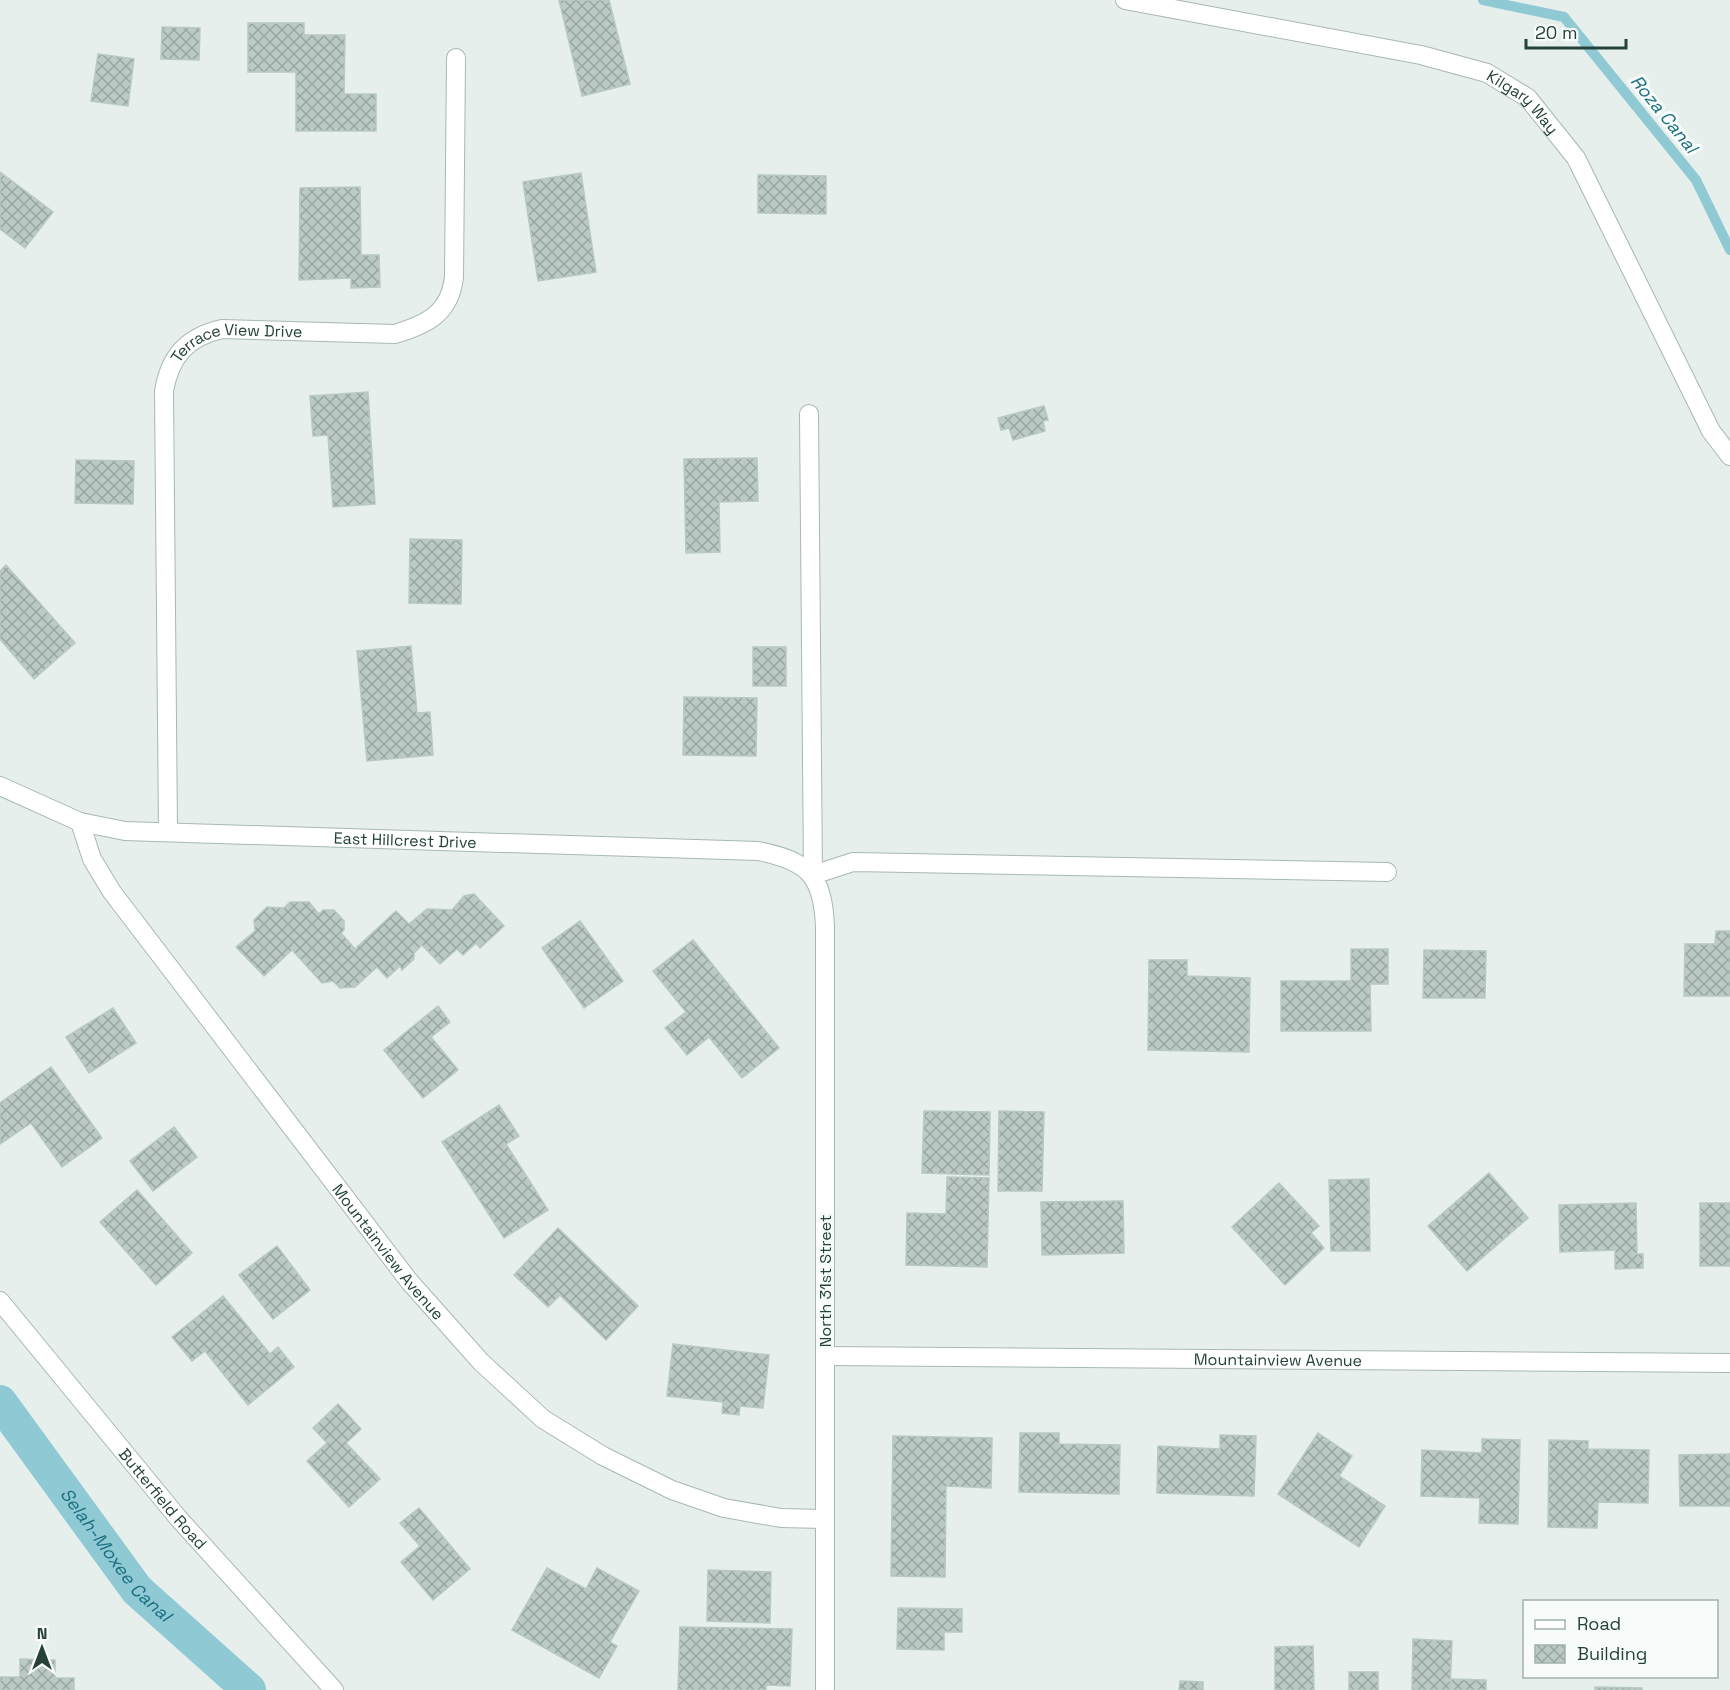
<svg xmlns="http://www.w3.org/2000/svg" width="1730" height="1690" font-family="'Space Grotesk',sans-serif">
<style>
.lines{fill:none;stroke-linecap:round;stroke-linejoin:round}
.stream{stroke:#8ec9d4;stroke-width:10}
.canal{stroke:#8ec9d4;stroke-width:34}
.building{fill:url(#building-cross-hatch);stroke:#b8c9c2;stroke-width:1.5}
.minor-casing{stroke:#a8b8b2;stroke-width:20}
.minor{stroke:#fff;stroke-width:18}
.labels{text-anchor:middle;stroke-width:6;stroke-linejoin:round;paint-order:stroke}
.street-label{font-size:16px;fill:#24423a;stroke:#f7fbf9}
.water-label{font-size:18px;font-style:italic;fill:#1c6f80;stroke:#f7fbf9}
</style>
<defs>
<pattern id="building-cross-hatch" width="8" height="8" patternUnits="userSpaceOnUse" patternTransform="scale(1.5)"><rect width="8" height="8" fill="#bbcac4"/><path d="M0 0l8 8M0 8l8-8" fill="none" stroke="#98a6a0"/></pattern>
</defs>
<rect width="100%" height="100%" fill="#e6efeb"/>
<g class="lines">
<polyline class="stream" points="1483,0 1564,17 1696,180 1730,250"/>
<path class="canal" id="s1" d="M 0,1402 L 137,1590 L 249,1690"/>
</g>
<g class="building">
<polygon points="559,0 609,0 630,84 582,96"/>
<polygon points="248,23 304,23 304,35 345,35 344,94 376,94 376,131 296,131 296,72 248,72"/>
<polygon points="162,27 200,28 199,60 161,59"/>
<polygon points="98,54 134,59 128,106 91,101"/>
<polygon points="0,172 53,212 25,248 0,229"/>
<polygon points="581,173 596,272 538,281 523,182"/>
<polygon points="758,175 826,176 826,214 758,213"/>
<polygon points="360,187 361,255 379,255 380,287 351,288 351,278 299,280 300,188"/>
<polygon points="368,392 375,504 333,507 328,435 313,436 310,396"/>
<polygon points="1044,406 1048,420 1043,421 1045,431 1013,440 1009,428 1001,430 998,418"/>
<polygon points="757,458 758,501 719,502 720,552 686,553 684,459"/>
<polygon points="76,460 134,461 133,504 75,503"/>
<polygon points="410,539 462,540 461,604 409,603"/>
<polygon points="6,565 75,643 34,679 0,639 0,571"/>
<polygon points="411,646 417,713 430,712 433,755 367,761 357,651"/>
<rect x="753" y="647" width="33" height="39"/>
<polygon points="684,697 757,698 756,756 683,755"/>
<polygon points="474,894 504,926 480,948 476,943 463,955 457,949 440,964 422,945 414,953 414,959 402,970 400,966 387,978 377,967 355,987 340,988 333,981 322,983 292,950 264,976 236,947 255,931 254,920 267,907 284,908 290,902 309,902 319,914 323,910 334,910 344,921 344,930 341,933 355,949 396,911 409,924 427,909 452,910 464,896"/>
<polygon points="580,921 623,981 584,1008 542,948"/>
<polygon points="1716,931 1730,931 1730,996 1684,996 1685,944 1715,944"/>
<polygon points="693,940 779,1048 742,1078 709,1037 687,1055 665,1028 686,1012 653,971"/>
<polygon points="1351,949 1388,949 1388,984 1370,984 1371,1031 1281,1031 1281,981 1351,981"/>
<polygon points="1424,950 1486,951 1485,998 1423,998"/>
<polygon points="1149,960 1187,960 1187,976 1250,978 1249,1052 1148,1050"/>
<polygon points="438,1006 450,1022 431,1037 458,1070 423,1098 384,1050"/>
<polygon points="113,1008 136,1043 89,1073 66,1037"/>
<polygon points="51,1067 102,1138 62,1167 31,1123 0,1144 0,1103"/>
<polygon points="499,1105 519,1136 506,1144 548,1210 504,1238 442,1142"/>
<polygon points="924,1111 990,1112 989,1175 922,1173"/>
<polygon points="999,1111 1044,1112 1042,1191 998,1191"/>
<polygon points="174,1127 197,1157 153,1191 130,1161"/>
<polygon points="1489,1173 1528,1218 1467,1271 1428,1226"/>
<polygon points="947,1177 989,1178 987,1267 906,1265 907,1213 946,1214"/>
<polygon points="1369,1179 1370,1251 1331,1251 1329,1180"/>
<polygon points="1279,1183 1319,1226 1311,1233 1324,1248 1285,1285 1232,1227"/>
<polygon points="137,1190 192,1253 156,1285 100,1222"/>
<polygon points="1123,1201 1124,1253 1042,1255 1041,1202"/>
<polygon points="1636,1203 1637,1254 1643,1254 1643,1268 1615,1269 1615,1250 1560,1252 1559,1205"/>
<rect x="1700" y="1203" width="30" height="63"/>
<polygon points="558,1228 638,1306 606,1340 560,1295 548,1307 514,1275"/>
<polygon points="277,1246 310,1290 273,1319 239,1275"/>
<polygon points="223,1296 270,1354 278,1347 294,1367 248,1405 205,1351 192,1361 172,1337"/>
<polygon points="673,1344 769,1355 763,1408 740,1406 739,1415 722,1413 723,1402 667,1396"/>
<polygon points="338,1404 361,1429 346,1443 380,1479 349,1507 307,1461 327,1443 313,1428"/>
<polygon points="1020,1433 1059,1433 1059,1444 1120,1445 1119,1494 1019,1492"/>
<polygon points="1318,1433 1352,1456 1339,1476 1385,1506 1359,1547 1278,1494"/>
<polygon points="1220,1435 1256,1436 1254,1496 1157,1493 1158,1446 1220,1449"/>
<polygon points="893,1436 992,1438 991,1488 946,1486 945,1577 891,1576"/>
<polygon points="1482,1439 1520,1440 1518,1524 1479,1523 1480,1498 1421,1496 1422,1450 1482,1453"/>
<polygon points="1549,1440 1588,1441 1588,1449 1649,1450 1648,1503 1598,1502 1597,1528 1548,1527"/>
<polygon points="1730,1454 1730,1506 1680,1506 1679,1455"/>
<polygon points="419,1508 470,1569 433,1600 401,1562 420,1546 400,1523"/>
<polygon points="547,1568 586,1589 597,1568 639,1591 610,1642 617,1646 599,1678 512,1630"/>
<polygon points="708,1570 771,1572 770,1623 707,1621"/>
<polygon points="898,1608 962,1609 962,1632 944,1632 944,1650 897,1649"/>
<polygon points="680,1627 792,1629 790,1686 766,1685 766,1690 678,1690"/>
<polygon points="1413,1639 1452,1641 1450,1690 1412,1690"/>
<polygon points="1313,1646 1314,1690 1275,1690 1275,1647"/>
<polygon points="20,1659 55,1660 55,1678 74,1678 74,1690 0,1690 0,1677 20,1677"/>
<rect x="1349" y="1672" width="29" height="18"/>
<polygon points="1451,1679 1486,1680 1486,1690 1451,1690"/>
<polygon points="1180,1681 1203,1682 1203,1690 1179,1690"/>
<polygon points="1595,1687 1642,1688 1642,1690 1595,1690"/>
</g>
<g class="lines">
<defs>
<g id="minor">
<path id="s2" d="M 1125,0 L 1421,55 L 1487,73 L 1528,98 L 1576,158 L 1711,431 L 1730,456"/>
<polyline points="809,414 813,875"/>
<path id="s3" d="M 0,786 L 80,822 L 125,831 L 758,851 C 808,861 823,875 825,927 L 825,1690"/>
<path id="s4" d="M 80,822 L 92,859 L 112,892 L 409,1281 L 481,1362 L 543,1419 L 603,1456 L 672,1490 L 724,1508 L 781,1518 L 824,1519"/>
<path id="s5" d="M 168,832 L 164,391 C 170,356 187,337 222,329 L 395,334 C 428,324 450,313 454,277 L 456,58"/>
<polyline points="813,875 853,862 1387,872"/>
<path id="s6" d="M 0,1301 L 179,1519 L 334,1690"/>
<path id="s7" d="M 825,1356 L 1730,1363"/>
</g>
</defs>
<use href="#minor" class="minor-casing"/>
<use href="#minor" class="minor"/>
</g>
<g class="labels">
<g class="street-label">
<text dy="6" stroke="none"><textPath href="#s2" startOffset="416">Kilgary Way</textPath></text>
<text dy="6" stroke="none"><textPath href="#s5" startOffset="543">Terrace View Drive</textPath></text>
<text dy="6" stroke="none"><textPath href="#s3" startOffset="414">East Hillcrest Drive</textPath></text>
<text dy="6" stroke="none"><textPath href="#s4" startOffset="531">Mountainview Avenue</textPath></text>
<text transform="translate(825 1281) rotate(-90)" y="6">North 31st Street</text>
<text dy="6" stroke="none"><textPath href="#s7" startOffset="453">Mountainview Avenue</textPath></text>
<text dy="6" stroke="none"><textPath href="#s6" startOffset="256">Butterfield Road</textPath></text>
</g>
<g class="water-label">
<text transform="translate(1664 114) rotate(51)" y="6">Roza Canal</text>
<text dy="6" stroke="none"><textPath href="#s1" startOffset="192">Selah-Moxee Canal</textPath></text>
</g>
</g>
<rect x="1523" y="1600" width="195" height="78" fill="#f7fbf9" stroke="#a3b1ad" stroke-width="1.5"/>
<rect x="1535" y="1620" width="30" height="9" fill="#ffffff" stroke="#a3b1ad" stroke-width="1.5"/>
<text x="1577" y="1630" font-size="18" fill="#24423a">Road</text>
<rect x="1535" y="1645" width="30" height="18" fill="url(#building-cross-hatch)" stroke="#a3b1ad" stroke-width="1.5"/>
<text x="1577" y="1660" font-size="18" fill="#24423a">Building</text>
<g transform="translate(42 1648)" stroke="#f7fbf9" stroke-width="4.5" paint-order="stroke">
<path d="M0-4.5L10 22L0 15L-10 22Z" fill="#24423a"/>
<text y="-9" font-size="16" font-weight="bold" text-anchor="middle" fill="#24423a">N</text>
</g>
<path d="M1526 39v9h100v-9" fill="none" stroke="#24423a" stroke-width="3"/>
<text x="1535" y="39" font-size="18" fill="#24423a" stroke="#f7fbf9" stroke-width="4.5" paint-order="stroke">20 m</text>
</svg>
